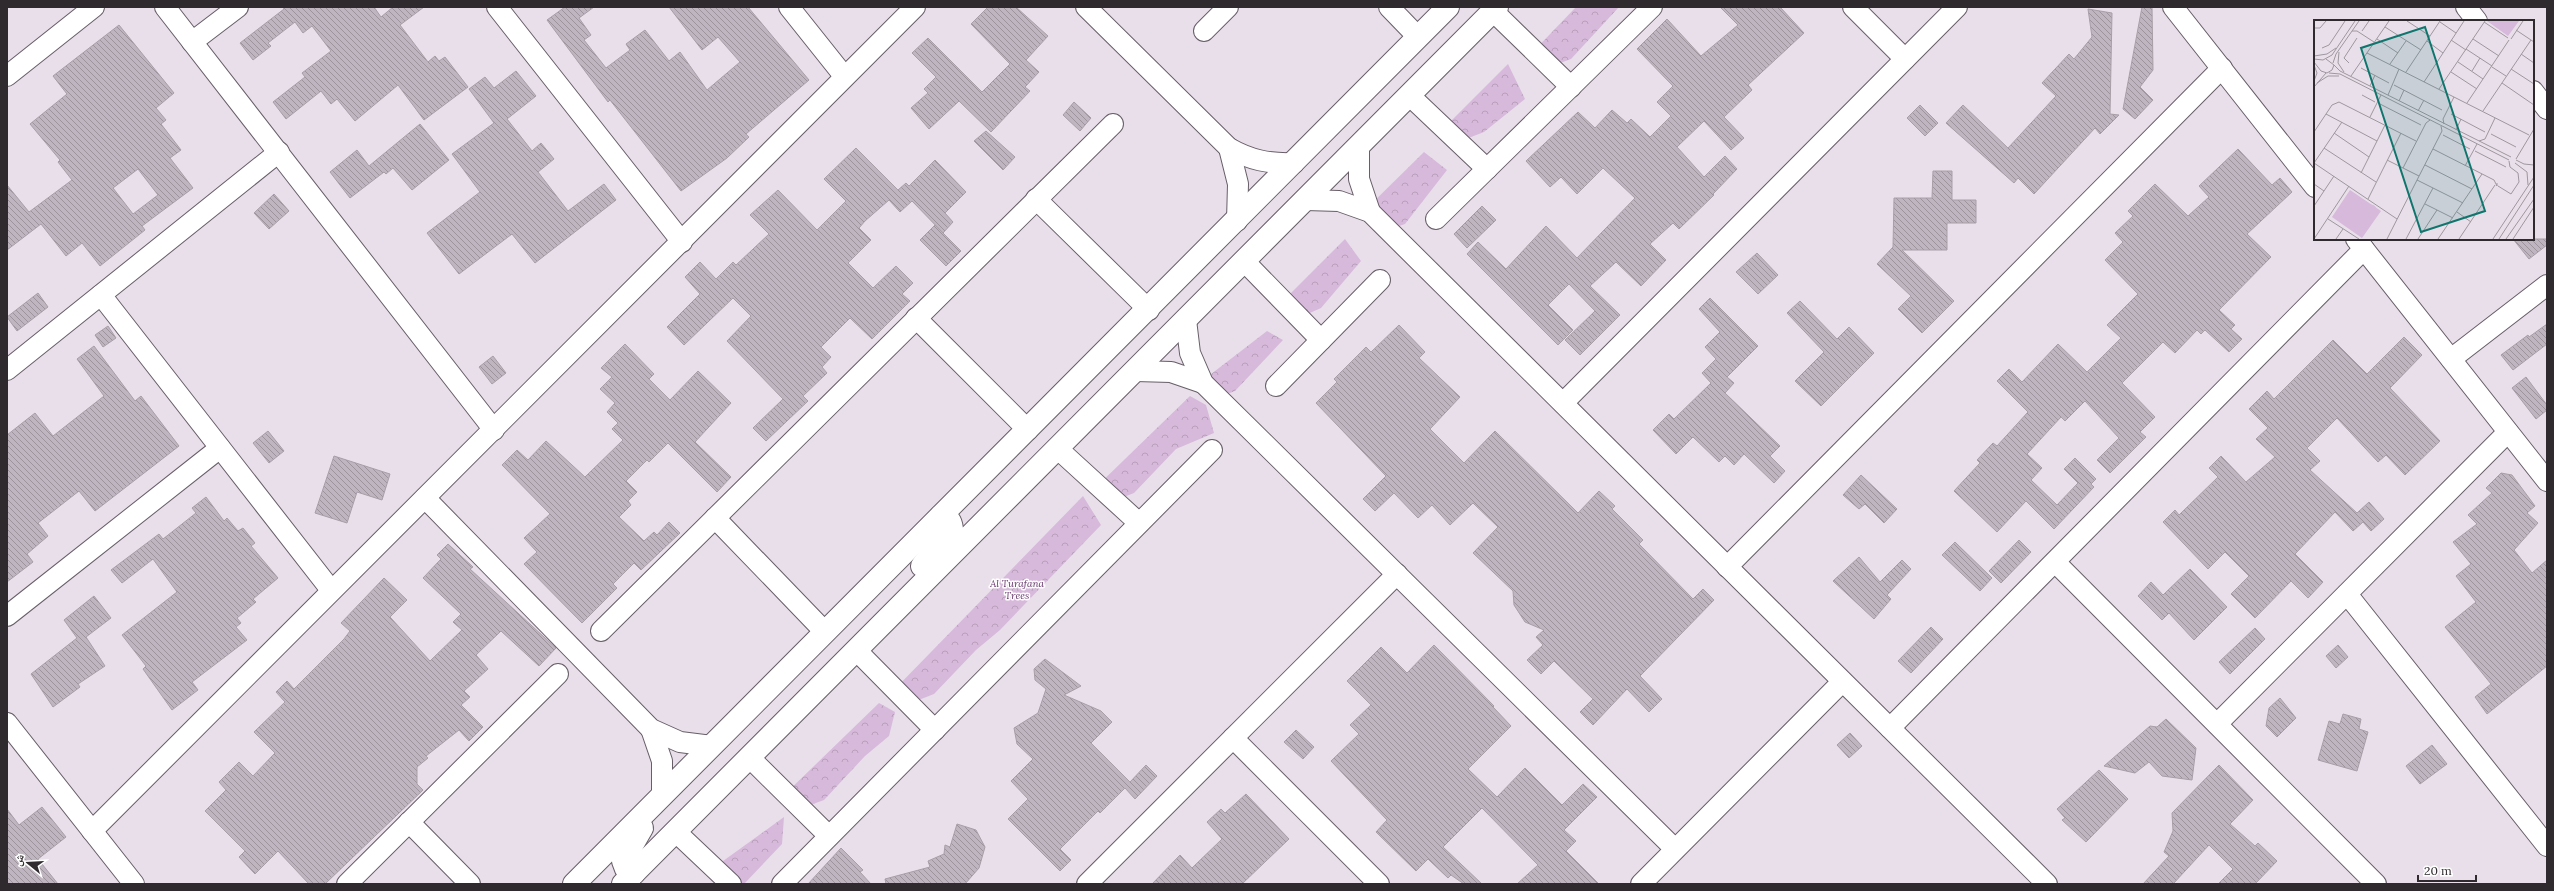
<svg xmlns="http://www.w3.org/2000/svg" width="2554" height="891" font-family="Lora,'Noto Naskh Arabic',serif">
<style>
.forest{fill:url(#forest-crowns)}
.building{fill:url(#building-back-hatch);stroke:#a79ea8;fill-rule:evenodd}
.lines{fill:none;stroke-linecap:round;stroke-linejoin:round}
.minor-casing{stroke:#675e68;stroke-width:22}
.secondary-casing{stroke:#675e68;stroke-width:24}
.minor{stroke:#fff;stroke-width:20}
.secondary{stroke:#fff;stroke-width:22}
.labels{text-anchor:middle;stroke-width:3;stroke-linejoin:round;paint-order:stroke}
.park-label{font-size:10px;font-style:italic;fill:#66356c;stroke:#fff}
.inset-road{fill:none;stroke:#9e979f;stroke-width:1}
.view{fill:#0f766e;fill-opacity:0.15;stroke:#0f766e;stroke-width:2}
.inset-edge{fill:none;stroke:#2e2a2e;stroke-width:2}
</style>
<defs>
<pattern id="forest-crowns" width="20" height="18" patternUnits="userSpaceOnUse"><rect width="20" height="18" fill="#d7b9db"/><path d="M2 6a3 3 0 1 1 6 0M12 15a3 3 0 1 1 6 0" fill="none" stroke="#b99fbc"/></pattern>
<pattern id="building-back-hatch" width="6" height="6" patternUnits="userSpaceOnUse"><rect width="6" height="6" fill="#bfb5c0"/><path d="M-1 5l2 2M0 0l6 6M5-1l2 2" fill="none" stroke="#9c939c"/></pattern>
</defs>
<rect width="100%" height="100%" fill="#e9dfea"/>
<g class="forest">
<polygon points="1576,7 1619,7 1571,59 1552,66 1529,56"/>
<polygon points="1508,64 1525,99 1484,132 1466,139 1442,130"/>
<polygon points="1424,152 1447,170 1405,224 1384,231 1357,218"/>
<polygon points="1345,239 1361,261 1321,308 1303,316 1279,305"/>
<polygon points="1267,331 1283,340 1235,391 1217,398 1193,388"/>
<polygon points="1190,396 1206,405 1214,433 1176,449 1134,493 1116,500 1092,491"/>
<polygon points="1083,496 1101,525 1000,630 976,650 934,694 916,701 892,692"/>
<polygon points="879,703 895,712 889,736 865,756 824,800 805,807 781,798"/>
<polygon points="784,817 782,844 744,884 725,884 712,869"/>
</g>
<g class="building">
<polygon points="283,7 374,7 381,17 393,7 424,7 400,25 428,62 435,56 439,61 445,57 468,87 424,120 398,85 355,121 337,99 331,104 321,91 286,119 273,102 305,77 302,73 331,51 312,26 303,33 295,22 268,43 271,46 253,60 240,43 284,9"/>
<polygon points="565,7 594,7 579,18 591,35 584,40 606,68 630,50 626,44 645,30 669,61 680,52 707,90 740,62 718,37 702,50 669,7 748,7 809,80 746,134 749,137 727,158 681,191 610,100 608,102 547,20"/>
<polygon points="988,7 1016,7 1048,36 1026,60 1039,72 1025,87 1030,91 991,132 959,101 929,129 911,108 928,93 924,89 936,77 912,53 928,38 982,92 1010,64 971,24"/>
<polygon points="1720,7 1780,7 1804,33 1748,85 1752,90 1724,117 1744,138 1731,150 1704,121 1677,147 1704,177 1725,156 1737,169 1713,194 1714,195 1679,229 1673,223 1650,244 1666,260 1641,286 1616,262 1590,286 1620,315 1580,355 1565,340 1595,311 1569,284 1548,305 1573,330 1558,345 1467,254 1478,242 1506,269 1546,226 1577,258 1635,198 1603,168 1577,194 1561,177 1550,187 1526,161 1578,112 1595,128 1612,110 1627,123 1631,119 1650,137 1671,116 1657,102 1673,86 1637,49 1667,19 1701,56 1738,25"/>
<polygon points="2142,7 2152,7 2153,70 2140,87 2153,100 2135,119 2123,109"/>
<polygon points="2088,9 2112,13 2110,114 2119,115 2100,134 2095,128 2034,194 2018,178 2014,183 1946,123 1963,105 2008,148 2056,96 2042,83 2069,54 2074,59 2092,37"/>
<path d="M 119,25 L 174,93 L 156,108 L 166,120 L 161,124 L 181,150 L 170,158 L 193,188 L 142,226 L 145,230 L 100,266 L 82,243 L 66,256 L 41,224 L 7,250 L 7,185 L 29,212 L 72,180 L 58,162 L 60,160 L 30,124 L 67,94 L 53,76 ZM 138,169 L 158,195 L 133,214 L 113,188 Z"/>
<polygon points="516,71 536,96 507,119 532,151 541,143 554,159 538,172 568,211 604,184 616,200 535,263 512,234 459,274 427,233 480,192 452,154 494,123 469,89 485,77 494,88"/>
<polygon points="1074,102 1091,118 1080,131 1063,115"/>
<polygon points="1920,105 1938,123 1925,136 1907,118"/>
<polygon points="420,124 449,160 412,190 393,168 386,174 384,172 350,198 330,172 357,150 369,166"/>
<polygon points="986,131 1015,157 1003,170 974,141"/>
<polygon points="856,148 898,190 906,183 909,186 935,160 966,192 945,213 953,222 943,233 912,201 900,212 889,200 865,221 859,228 871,240 848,263 873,288 896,266 913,283 902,294 910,301 872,339 850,318 821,347 831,357 822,367 827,373 803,396 808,401 766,441 753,428 783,399 727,341 751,316 733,298 684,345 667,327 700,294 685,277 700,262 716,279 733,262 736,265 769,234 750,215 778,190 817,230 846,201 824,179"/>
<polygon points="2238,149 2272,185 2280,178 2292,192 2247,234 2271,257 2219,310 2235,325 2231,329 2242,339 2229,352 2205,330 2201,334 2197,330 2175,353 2163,342 2122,383 2155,417 2140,432 2146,437 2110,473 2097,460 2119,438 2085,401 2065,421 2061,417 2027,454 2042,468 2031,480 2057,505 2078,483 2064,469 2075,458 2096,479 2091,484 2094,487 2054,529 2026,501 1997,532 1954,491 1980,463 1977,460 1993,443 1997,446 2028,412 1997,381 2009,369 2022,382 2058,344 2087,372 2121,338 2107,325 2138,294 2105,260 2123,242 2115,233 2133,216 2128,211 2155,184 2188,216 2209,197 2199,186"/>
<polygon points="1933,171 1952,171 1952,200 1976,200 1976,223 1947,223 1947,250 1902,250 1954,301 1922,333 1898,309 1911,296 1877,264 1893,247 1894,198 1932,198"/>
<polygon points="274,194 289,211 269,229 254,213"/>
<polygon points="1482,206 1496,220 1467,248 1454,234"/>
<polygon points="935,225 961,251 946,266 920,240"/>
<polygon points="2513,239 2547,239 2547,245 2529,259"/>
<polygon points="1757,253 1778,275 1758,294 1736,272"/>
<polygon points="38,293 48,307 17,331 7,317"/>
<polygon points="1710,298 1758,346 1727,377 1734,383 1725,393 1780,446 1770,456 1785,471 1774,483 1744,454 1734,465 1725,456 1719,462 1693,437 1676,454 1653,430 1669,414 1674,419 1711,383 1702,373 1716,359 1705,347 1720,332 1699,309"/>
<polygon points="1800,301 1837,339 1849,327 1874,353 1821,406 1795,381 1824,352 1787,313"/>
<polygon points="2547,324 2547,344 2513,370 2501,355 2528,335 2529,337"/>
<polygon points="1399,325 1425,352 1419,358 1460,397 1430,429 1464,463 1495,431 1578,513 1599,491 1615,506 1612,509 1643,540 1639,544 1693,599 1703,589 1714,600 1640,676 1662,699 1649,712 1627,689 1593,725 1580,712 1593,699 1554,661 1541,674 1527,660 1543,645 1536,637 1544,630 1525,622 1514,605 1513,591 1473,553 1498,527 1473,503 1450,525 1432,505 1418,518 1394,493 1375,511 1363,499 1386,476 1316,403 1337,382 1334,379 1366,347 1371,352"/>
<polygon points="108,326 116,338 103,347 95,335"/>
<polygon points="2404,337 2422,355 2390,388 2440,441 2405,475 2386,455 2378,462 2337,418 2307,448 2320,461 2310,470 2357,513 2369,502 2384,519 2371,531 2363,522 2353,531 2335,512 2295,554 2323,582 2308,598 2291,581 2255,618 2231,594 2249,576 2225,552 2208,569 2163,522 2175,510 2179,515 2218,477 2209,468 2221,456 2246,482 2275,457 2256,439 2268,428 2249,409 2267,391 2274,399 2333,340 2367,374"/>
<polygon points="625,344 654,374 649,379 670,400 698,371 731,403 695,442 731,477 717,492 668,443 649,462 647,460 626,481 637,492 628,501 631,505 619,517 644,541 654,532 657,535 669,522 680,533 641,570 634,563 613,584 617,588 582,623 524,564 537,552 524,538 550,514 502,465 517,450 528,460 546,441 585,477 623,440 612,429 618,423 607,412 615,403 600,389 612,377 601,368"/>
<polygon points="94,346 135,401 141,396 179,446 95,511 79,491 38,523 48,536 27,554 33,562 7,582 7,435 35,413 53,436 104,396 77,359"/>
<polygon points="493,356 506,373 492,384 479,367"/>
<polygon points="2526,377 2547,405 2547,410 2536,419 2512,388"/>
<polygon points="268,431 284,451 269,463 253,443"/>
<polygon points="334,456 390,474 382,500 357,492 347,523 315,513"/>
<polygon points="2501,473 2512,475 2535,506 2527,513 2538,523 2514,550 2532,573 2547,560 2547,666 2487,714 2475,697 2491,684 2445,627 2476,602 2456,576 2471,564 2453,542 2477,524 2468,515 2492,493 2486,488"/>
<polygon points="1861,475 1897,509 1884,523 1865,504 1859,509 1843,495"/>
<polygon points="206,497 224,521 227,518 238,531 243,528 255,543 251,546 278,578 253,599 256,602 237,618 241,623 236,627 247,640 192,682 198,690 172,710 143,669 146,666 122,635 177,592 153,559 122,583 111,570 159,534 163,539 196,513 192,508"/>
<polygon points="2019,540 2031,552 2001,583 1989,571"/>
<polygon points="1955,542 1992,578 1980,591 1942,555"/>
<polygon points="448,544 473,567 470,569 556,648 539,666 501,631 476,655 488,669 464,691 470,697 461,705 483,727 469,741 459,730 426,756 428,758 417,767 417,784 423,790 325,884 309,884 278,851 255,874 239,857 245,851 205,811 226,790 219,782 239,762 253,776 275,753 254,732 285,702 276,692 287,681 294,689 344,639 350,631 341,623 384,578 407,600 390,617 430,661 462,630 453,622 461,614 423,578 441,559 437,555"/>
<polygon points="1859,557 1880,582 1902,560 1911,569 1887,595 1891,599 1874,619 1833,581"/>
<polygon points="2190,569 2227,607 2194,640 2169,613 2162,620 2138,596 2151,582 2163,595"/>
<polygon points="94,596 111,618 86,637 105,666 78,684 80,687 53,707 31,674 77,638 64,620"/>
<polygon points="1931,627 1943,639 1911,673 1898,661"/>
<polygon points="2255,628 2265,639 2230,674 2219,662"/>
<polygon points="1434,645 1494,706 1493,707 1511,726 1468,769 1497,797 1525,768 1562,805 1583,784 1597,797 1564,830 1576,841 1566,851 1599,884 1517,884 1538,865 1482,808 1443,847 1482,884 1464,884 1451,875 1448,878 1428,859 1416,871 1376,832 1387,820 1331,761 1359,734 1350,725 1371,705 1347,681 1381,647 1407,673"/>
<polygon points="2338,645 2348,657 2336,668 2326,656"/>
<polygon points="1045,659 1081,686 1064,695 1101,711 1112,722 1091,743 1130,782 1146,765 1157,776 1135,799 1125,788 1100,813 1098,811 1060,849 1071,860 1060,871 1008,819 1028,799 1011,781 1033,759 1017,744 1014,728 1038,713 1046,689 1035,680 1034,669"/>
<polygon points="2280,698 2296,718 2277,737 2266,726 2269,708"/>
<polygon points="2343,714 2361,719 2359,729 2368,732 2357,771 2318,760 2329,721 2340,724"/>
<polygon points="2166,719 2196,748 2192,780 2162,776 2149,762 2135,773 2104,766 2150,726 2157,727"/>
<polygon points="1296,730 1314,747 1303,759 1284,742"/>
<polygon points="1850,733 1862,746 1849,758 1837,745"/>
<polygon points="2432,745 2447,764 2420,784 2406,766"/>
<polygon points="2219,765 2253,800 2230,824 2255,846 2258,843 2277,861 2255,884 2218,884 2233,869 2209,845 2173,884 2143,884 2169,856 2164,852 2173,831 2172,813"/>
<polygon points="2099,770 2128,799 2086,842 2062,820 2065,818 2057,809"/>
<polygon points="1246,794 1289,839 1242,884 1152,884 1180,855 1192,868 1222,839 1207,822 1221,809 1225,813"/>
<polygon points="42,807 66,837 38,859 58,884 7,884 7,809 19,825"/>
<polygon points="957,824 976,830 985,847 979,868 965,884 886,884 885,879 930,867 928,861 944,854 945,845 950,847"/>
<polygon points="841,848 863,870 860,872 871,884 808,884"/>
</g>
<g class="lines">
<defs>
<g id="minor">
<polyline points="165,7 494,430"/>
<polyline points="497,7 682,242"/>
<polyline points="789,7 844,76"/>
<path d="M 1086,7 L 1229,148 C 1250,160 1269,164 1294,163"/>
<polyline points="1389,7 1418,37"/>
<polyline points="1853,7 1905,59"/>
<polyline points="2173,7 2315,187"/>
<polyline points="2466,7 2477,21"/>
<polyline points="1493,11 1571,87"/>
<polyline points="1204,31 1228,7"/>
<polyline points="192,42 238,7"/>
<polyline points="7,76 94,7"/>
<polyline points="2533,91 2547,109"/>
<polyline points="1409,95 1487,169"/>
<polyline points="1359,146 1359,179 1370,212"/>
<polyline points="1229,148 1238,184 1237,221"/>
<polyline points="1036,199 1149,310"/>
<polyline points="1306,200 1339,201 1370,212 2047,884"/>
<polyline points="1436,219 1652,7"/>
<polyline points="2356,239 2547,481"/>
<polyline points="1244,261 1321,340"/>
<polyline points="101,295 331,590"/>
<polyline points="916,318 1028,430"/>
<polyline points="1186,320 1190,353 1203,383 1675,849"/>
<polyline points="2451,359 2547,285"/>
<polyline points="7,370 279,152"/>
<polyline points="1136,371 1171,372 1203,383"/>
<polyline points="1276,386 1380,280"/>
<polyline points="1563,403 1957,7"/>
<polyline points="1058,449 1139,523"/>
<polyline points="425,498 651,729 680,742 712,746"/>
<polyline points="715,518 825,632"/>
<polyline points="2055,562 2376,884"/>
<polyline points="1727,567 2222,68"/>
<polyline points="2347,594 2547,846"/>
<polyline points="7,616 220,448"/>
<polyline points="601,631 1113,124"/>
<polyline points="856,650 935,730"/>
<polyline points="7,723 134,884"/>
<polyline points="2217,724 2508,432"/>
<polyline points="1890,728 2364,249"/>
<polyline points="651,729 662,761 662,795"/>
<polyline points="1233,738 1379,884"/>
<polyline points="750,758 829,836"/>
<polyline points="409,822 470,884"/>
<polyline points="92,831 915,7"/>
<polyline points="676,832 731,884"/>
<polyline points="347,884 558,674"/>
<polyline points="782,884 1212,450"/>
<polyline points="1087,884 1397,574"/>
<polyline points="1641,884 1842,682"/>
</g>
<g id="secondary">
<path d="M 922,566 L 952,529 C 951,521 949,518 941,516"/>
<polyline points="634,873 626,869 623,861 642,828"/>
<polyline points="574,884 1448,7"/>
<polyline points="623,884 1497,7"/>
</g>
</defs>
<use href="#minor" class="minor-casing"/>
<use href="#secondary" class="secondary-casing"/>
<use href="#minor" class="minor"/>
<use href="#secondary" class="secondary"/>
</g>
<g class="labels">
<g class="park-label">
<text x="1017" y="587">Al Turafana<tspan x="1017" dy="12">Trees</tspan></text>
</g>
</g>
<g transform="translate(2314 20)">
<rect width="220" height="220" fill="#e9dfea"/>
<path d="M 173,1 L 205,1 L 194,16 ZM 36,170 L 67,191 L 48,218 L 18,197 Z" fill="#d7b9db"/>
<path d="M51.5 190a5.5 5.5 0 1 1 11 0a5.5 5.5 0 1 1-11 0Z" fill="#d7b9db"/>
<path class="inset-road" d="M 93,1 L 116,16M 126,2 L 142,13M 170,2 L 194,18M 71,7 L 107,30M 0,8 L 6,8 L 12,1M 202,10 L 220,22M 38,11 L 43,11 L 60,22M 48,11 L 55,1M 63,19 L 84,33M 159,19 L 185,36M 197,19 L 209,1M 137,20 L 152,30M 113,21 L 129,33M 8,28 L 15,25 L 31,1M 152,29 L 178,46M 25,32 L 24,43 L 30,52M 53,33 L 215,115M 207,34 L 220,43M 0,36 L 13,34 L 22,28M 0,39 L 9,40 L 18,35 L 41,1M 0,42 L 7,51 L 13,53 L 18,50 L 20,45 L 12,39M 144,42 L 169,59M 19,43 L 22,34 L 45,1M 35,43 L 30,38 L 43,18M 76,44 L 92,21M 0,45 L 3,53 L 0,61M 20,45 L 26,51 L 197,137M 178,47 L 192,56M 47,48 L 75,63M 197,49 L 220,64M 158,51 L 166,38M 92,52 L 126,1M 137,52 L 163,69M 15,53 L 26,54 L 195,140M 37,56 L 75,1M 110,62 L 150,1M 3,63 L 14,56 L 25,56M 188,63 L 220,85M 80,65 L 128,90M 56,66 L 61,55M 0,67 L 12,53M 125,69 L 171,1M 48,75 L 61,82M 74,75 L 85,49M 85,81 L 90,70M 153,83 L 195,20M 66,84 L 107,105M 104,91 L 110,80M 169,91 L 217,20M 12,94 L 63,121M 137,94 L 171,112M 56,97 L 67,75M 130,104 L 129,99 L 140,77M 142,110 L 147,99M 0,112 L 18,85 L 25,82 L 102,121M 20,113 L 55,137M 177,114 L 202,127M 129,115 L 156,129M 165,121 L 171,119 L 181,98M 10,128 L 62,162M 119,129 L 180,160 L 183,166 L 183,163M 161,131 L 192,147M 202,139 L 220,109M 73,140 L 105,156M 202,140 L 210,144 L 220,145M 0,143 L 83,199M 0,143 L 28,102M 201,143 L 213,152 L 214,165M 111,145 L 158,169M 151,146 L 163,124M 89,148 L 112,103 L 116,100M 47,153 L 71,105M 103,160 L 149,183M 0,164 L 10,171M 184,166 L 197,174 L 205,162 L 204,153 L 196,147 L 195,141M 54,179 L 87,113M 111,184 L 139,198M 0,186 L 20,156M 143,192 L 157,202M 14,199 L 45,219M 0,219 L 35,166M 22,219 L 29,209M 73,219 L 128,111 L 127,106M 92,219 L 119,168M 104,219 L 123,190M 124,219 L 168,154M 145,219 L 181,165M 179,219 L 220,157M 185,219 L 220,165M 192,219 L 220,179M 199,219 L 220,187"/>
<path class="view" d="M 111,7 L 171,191 L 107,212 L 47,28 Z"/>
<rect width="220" height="220" class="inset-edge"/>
</g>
<rect width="2554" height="891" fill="none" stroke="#2e2a2e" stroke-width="16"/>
<g transform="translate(28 863) rotate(288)" stroke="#ffffff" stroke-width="3" paint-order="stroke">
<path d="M0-3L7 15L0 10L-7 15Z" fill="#2e2a2e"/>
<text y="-6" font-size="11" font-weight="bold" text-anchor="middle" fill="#2e2a2e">ش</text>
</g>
<path d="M2418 875v6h58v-6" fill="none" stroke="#2e2a2e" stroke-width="2"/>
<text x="2424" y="875" font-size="12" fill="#2e2a2e" stroke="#ffffff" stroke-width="3" paint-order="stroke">20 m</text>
</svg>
